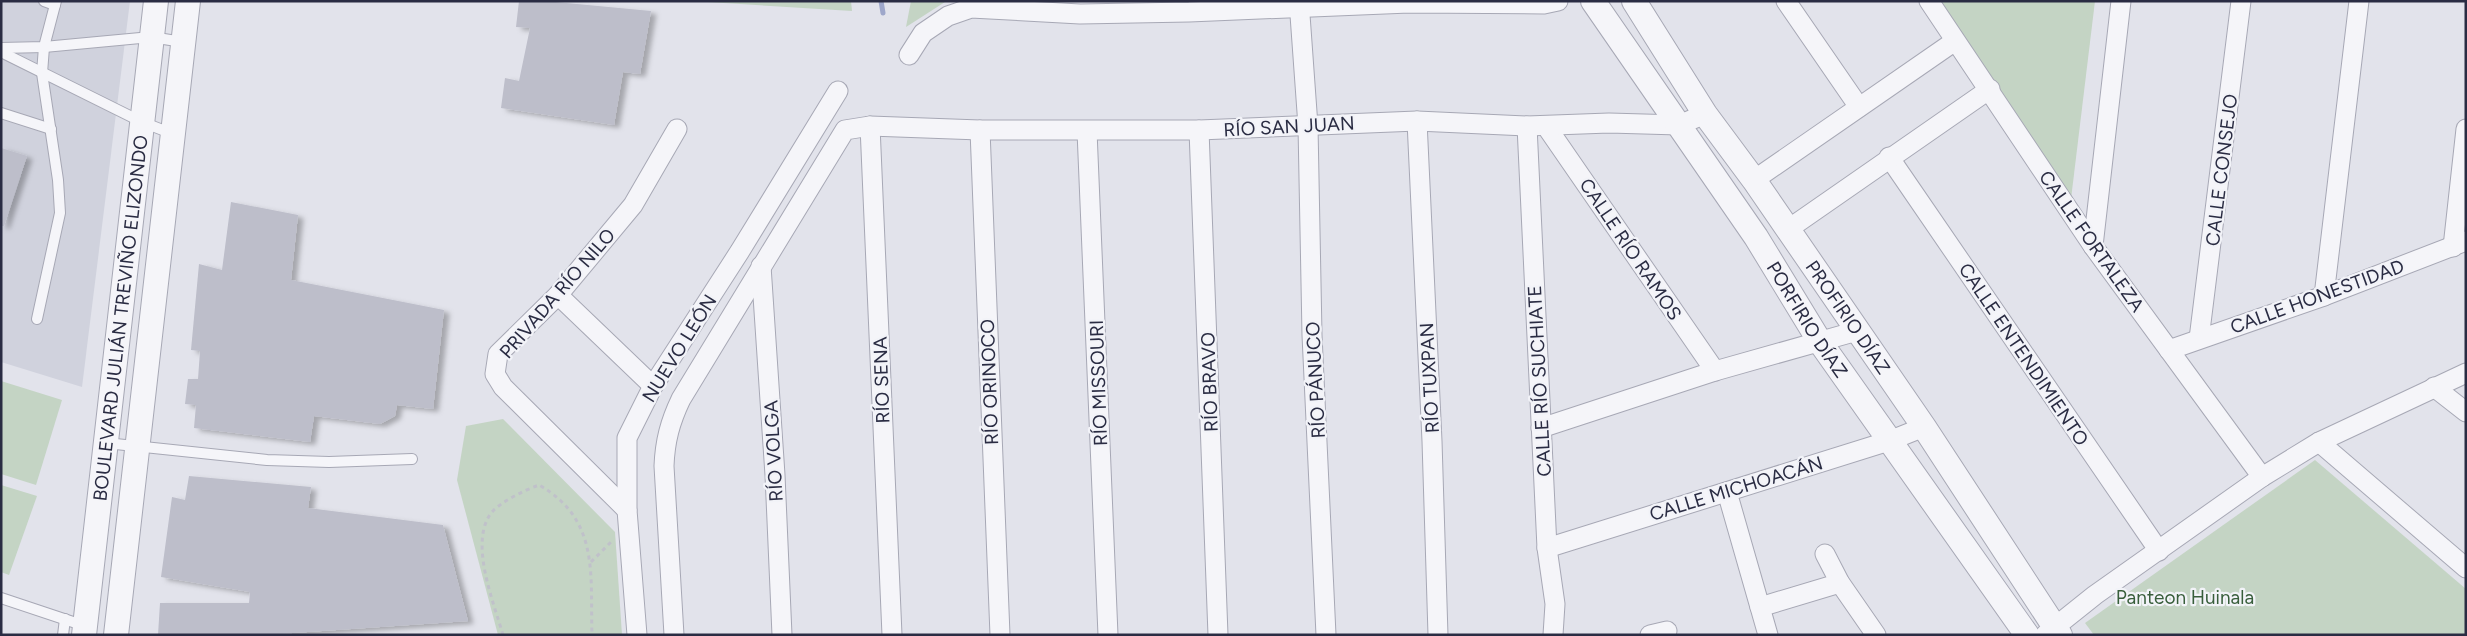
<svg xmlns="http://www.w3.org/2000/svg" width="2467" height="636" font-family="Figtree,sans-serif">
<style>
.built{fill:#d0d2dd}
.green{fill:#c4d4c4}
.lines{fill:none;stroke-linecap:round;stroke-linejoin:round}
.stream{stroke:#9ea7ca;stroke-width:5}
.building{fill:#bdbeca;filter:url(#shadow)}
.service-casing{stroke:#a7a8b5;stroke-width:12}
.minor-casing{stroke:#a7a8b5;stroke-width:21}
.tertiary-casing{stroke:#a7a8b5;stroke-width:26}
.path{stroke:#c0c1ca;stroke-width:3;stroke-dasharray:4 4;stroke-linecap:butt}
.service{stroke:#f5f5f9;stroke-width:10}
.minor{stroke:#f5f5f9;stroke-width:19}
.tertiary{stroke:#f5f5f9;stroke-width:24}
.labels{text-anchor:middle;stroke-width:4.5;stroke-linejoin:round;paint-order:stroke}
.street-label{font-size:19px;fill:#2a2c43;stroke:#f2f3f8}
.park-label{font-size:19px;fill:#385e3b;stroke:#f2f3f8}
</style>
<defs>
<filter id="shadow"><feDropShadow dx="5.5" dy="3" stdDeviation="2.5" flood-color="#0004"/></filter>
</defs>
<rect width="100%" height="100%" fill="#e2e3eb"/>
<polygon class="built" points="1,1 130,1 82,387 1,362"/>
<g class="green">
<polygon points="692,1 851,1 852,11"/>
<polygon points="911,1 945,1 945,2 906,27"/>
<polygon points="1937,1 2095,1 2071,199"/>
<polygon points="1,381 62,400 36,485 1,474"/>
<polygon points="503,419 615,532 622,635 498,635 457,480 466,426"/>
<polygon points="2315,460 2466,589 2466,635 2094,635 2085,623"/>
<polygon points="1,485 37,496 9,575 1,572"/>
</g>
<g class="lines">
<polyline class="stream" points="881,1 883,13"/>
</g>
<g class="building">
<polygon points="519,1 545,1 651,11 640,74 623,72 614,125 501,108 505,78 519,81 530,28 516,27"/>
<polygon points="1,148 27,156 4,226 1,226"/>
<polygon points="231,202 298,215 291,280 444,310 433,409 397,405 395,416 380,424 314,416 310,442 194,428 196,405 185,404 188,379 198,379 200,351 191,350 199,264 222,270"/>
<polygon points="189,476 311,487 308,508 443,525 468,621 263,635 158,635 160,603 249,603 250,592 161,577 172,497 185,500"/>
</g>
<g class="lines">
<defs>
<g id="service">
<polyline points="44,1 55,5"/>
<polyline points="1,48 44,47 151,37 183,42"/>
<polyline points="1,52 142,122 173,134"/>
<polyline points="1,113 51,129"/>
<polyline points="37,319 60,213 58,180 42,73 44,47 56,1"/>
<polyline points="106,443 267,460 329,462 412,459"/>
<polyline points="1,598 85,626"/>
<polyline points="63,635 65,619"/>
</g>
<g id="minor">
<polyline points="1299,1 1308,126 1312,335 1326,635"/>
<polyline points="1786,1 1859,107"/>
<polyline points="1929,1 2093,246 2262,477"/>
<polyline points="909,55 923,33 948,16 971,8 1080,14 1189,12 1409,3 1544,4 1558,1"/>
<polyline points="1417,121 1432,441 1438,635"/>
<polyline points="870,126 892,635"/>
<polyline points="1527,126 1547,548 1555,604 1553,635"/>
<polyline points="1546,126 1715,371"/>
<polyline points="980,130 1000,635"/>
<polyline points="1199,130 1218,635"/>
<polyline points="1087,131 1108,635"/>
<polyline points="1889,157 2159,551"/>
<polyline points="1754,180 1955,41"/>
<polyline points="1787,230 1990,89"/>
<polyline points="2093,246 2121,1"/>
<polyline points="2453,247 2466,129"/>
<polyline points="761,266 775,475 782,635"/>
<polyline points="558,295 653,386"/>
<polyline points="2324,296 2359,1"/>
<polyline points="2199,339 2241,1"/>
<polyline points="2169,350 2324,296 2466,241"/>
<polyline points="2434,387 2466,412"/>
<polyline points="1541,428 1715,371 1857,331"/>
<polyline points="2319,442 2466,568"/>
<polyline points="1727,492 1768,635"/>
<polyline points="627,510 503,387 495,374 498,354 558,295 633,205 677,129"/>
<polyline points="1547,548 1889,441 1924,427"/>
<polyline points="1825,554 1840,583 1876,635"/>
<polyline points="1760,607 1840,583"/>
<polyline points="637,635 627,510 627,438 653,386 740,251 838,91"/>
<path d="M 674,635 L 664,466 C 665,441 670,422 681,399 L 845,130 L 870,126 L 980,130 L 1199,130 L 1417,121 L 1527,126 L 1609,123 L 1679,125 L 1705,114"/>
<polyline points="1650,635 1667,631"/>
<polyline points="2045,635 2095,595 2262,477 2319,442 2466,373"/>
</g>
<g id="tertiary">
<path id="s1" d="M 1593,1 L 1756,237 L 1820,342 L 2027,635"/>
<path id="s2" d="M 1634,1 L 1705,114 L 1754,180 L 1924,427 L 2060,635"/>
<path id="s3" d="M 84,635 L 156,1"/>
<polyline points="116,635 188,1"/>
</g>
</defs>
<use href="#service" class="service-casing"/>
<use href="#minor" class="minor-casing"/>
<use href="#tertiary" class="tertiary-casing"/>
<g class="path">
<polyline points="591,562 612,541"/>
<path d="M 503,635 C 494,603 468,541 492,512 C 502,501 525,490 539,485 C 600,520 590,574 592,635"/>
</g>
<use href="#service" class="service"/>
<use href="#minor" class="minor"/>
<use href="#tertiary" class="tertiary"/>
</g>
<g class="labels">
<g class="street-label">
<text transform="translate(1289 126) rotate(-3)" y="7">RÍO SAN JUAN</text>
<text transform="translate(2221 170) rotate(-83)" y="7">CALLE CONSEJO</text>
<text transform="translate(2092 241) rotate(55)" y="7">CALLE FORTALEZA</text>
<text transform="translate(1631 249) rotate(56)" y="7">CALLE RÍO RAMOS</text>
<text transform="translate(557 293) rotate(-49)" y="7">PRIVADA RÍO NILO</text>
<text transform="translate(2317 296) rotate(-20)" y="7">CALLE HONESTIDAD</text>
<text dy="7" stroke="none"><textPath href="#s2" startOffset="382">PROFIRIO DÍAZ</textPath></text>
<text dy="7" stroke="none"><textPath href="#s3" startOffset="319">BOULEVARD JULIÁN TREVIÑO ELIZONDO</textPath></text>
<text dy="7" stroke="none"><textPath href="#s1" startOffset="384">PORFIRIO DÍAZ</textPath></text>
<text transform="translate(679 348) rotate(-58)" y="7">NUEVO LEÓN</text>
<text transform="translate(2024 354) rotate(56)" y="7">CALLE ENTENDIMIENTO</text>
<text transform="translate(1429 378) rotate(-93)" y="7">RÍO TUXPAN</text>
<text transform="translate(881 380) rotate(-92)" y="7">RÍO SENA</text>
<text transform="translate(1315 380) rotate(-93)" y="7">RÍO PÁNUCO</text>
<text transform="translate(1539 381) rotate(-93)" y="7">CALLE RÍO SUCHIATE</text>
<text transform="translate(989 382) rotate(-92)" y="7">RÍO ORINOCO</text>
<text transform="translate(1209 382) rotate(-92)" y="7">RÍO BRAVO</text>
<text transform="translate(1098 383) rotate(-92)" y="7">RÍO MISSOURI</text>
<text transform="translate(773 451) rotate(-93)" y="7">RÍO VOLGA</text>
<text transform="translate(1736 488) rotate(-17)" y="7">CALLE MICHOACÁN</text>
</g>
<g class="park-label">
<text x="2185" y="604">Panteon Huinala</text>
</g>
</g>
<rect width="2467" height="636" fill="none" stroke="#2a2c43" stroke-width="5"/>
</svg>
